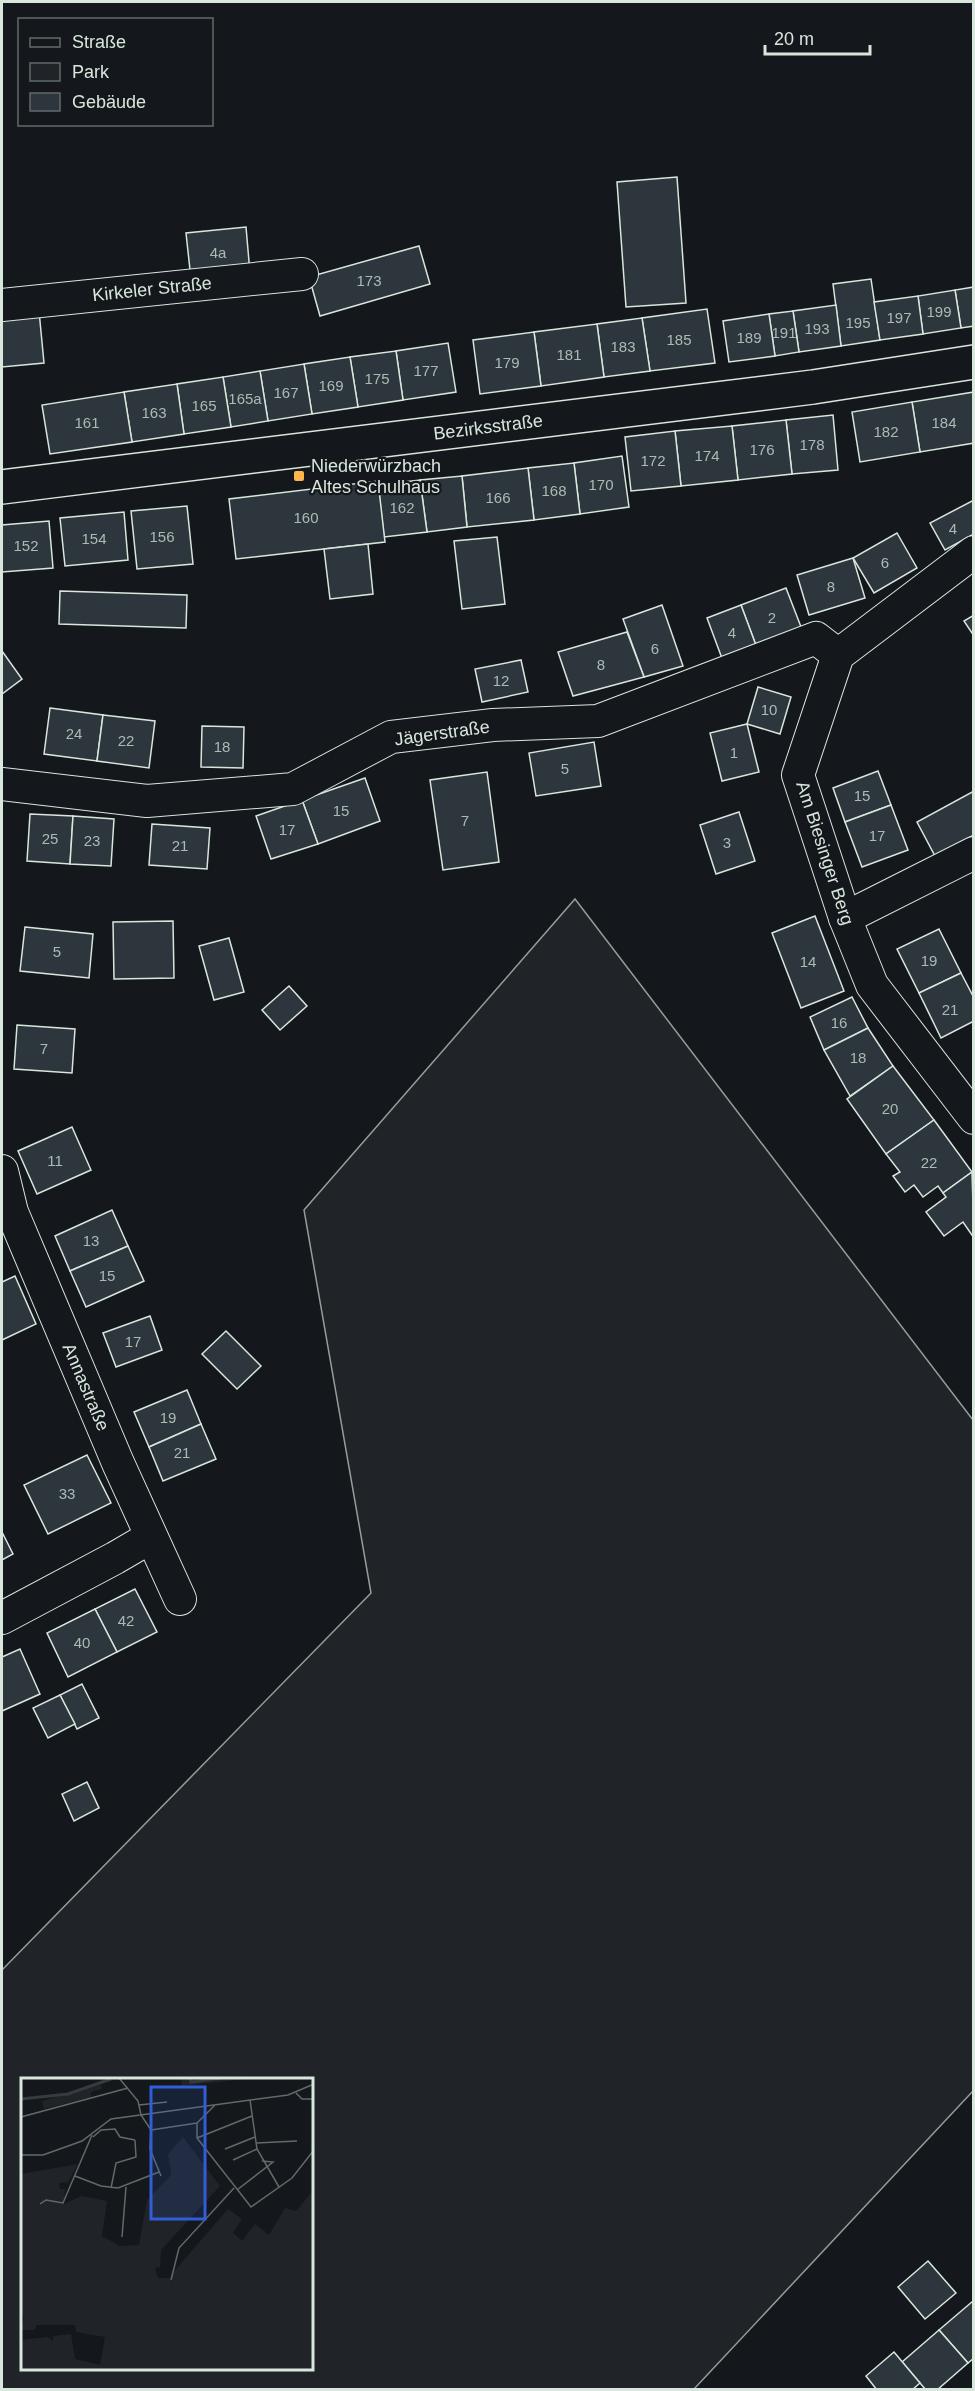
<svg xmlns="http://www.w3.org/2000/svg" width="975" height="2391" font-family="Helvetica,sans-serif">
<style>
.green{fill:#202428;stroke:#939e99;stroke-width:1.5;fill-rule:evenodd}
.building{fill:#2c363c;stroke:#d8e6dc;stroke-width:1.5}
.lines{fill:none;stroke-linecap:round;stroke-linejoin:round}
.street-casing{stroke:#d8e6dc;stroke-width:34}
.secondary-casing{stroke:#d8e6dc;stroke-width:36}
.street{stroke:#14181c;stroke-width:32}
.secondary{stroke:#14181c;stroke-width:33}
.poi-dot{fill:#ffb74d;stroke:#14181c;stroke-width:2}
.labels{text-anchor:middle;stroke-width:4.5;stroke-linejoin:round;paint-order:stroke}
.number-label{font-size:15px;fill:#adbab4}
.street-label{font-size:18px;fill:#d8e6dc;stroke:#14181c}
.poi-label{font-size:18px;fill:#d8e6dc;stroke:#14181c;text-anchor:start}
.inset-river{fill:none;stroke:#363b3e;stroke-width:3}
.inset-road{fill:none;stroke:#626a69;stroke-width:1.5}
.view{fill:#305dd8;fill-opacity:0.15;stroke:#305dd8;stroke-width:3}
.inset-edge{fill:none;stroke:#d8e6dc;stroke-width:3}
</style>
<rect width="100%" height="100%" fill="#14181c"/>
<path class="green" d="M 575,899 L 973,1420 L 973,2091 L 694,2389 L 2,2389 L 2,1970 L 371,1593 L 304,1210 ZM 22,2079 L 312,2079 L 312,2368 L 22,2368 Z"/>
<g class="building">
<polygon points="677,177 686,303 626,307 617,182"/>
<polygon points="246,227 250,273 191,279 186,233"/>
<polygon points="419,246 430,284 320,316 309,277"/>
<polygon points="871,279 880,340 841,346 833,284"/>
<polygon points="974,287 974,326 961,328 955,290"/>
<polygon points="955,290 961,328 923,334 918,296"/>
<polygon points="918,296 923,334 880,340 874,302"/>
<polygon points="836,305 841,346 799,352 793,311"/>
<polygon points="707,309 715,363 650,371 642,318"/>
<polygon points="39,311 44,363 2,367 2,315"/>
<polygon points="793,311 799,352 775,356 769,314"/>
<polygon points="769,314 775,356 729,362 723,321"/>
<polygon points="642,318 650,371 604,377 597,324"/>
<polygon points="597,324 604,377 541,386 534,332"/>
<polygon points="534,332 541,386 480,394 473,340"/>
<polygon points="448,343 456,392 403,400 396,351"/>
<polygon points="396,351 403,400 358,407 350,357"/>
<polygon points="350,357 358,407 312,414 304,364"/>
<polygon points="304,364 312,414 268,421 260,371"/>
<polygon points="260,371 268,421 231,427 223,377"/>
<polygon points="223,377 231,427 184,434 177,384"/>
<polygon points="177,384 184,434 132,442 124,392"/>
<polygon points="124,392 132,442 50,454 42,405"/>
<polygon points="974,392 974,443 920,452 912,402"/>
<polygon points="912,402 920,452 860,462 852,412"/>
<polygon points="833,415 838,470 792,474 786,420"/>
<polygon points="786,420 792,474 738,480 732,426"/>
<polygon points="732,426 738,480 681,486 675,431"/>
<polygon points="675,431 681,486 631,491 625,437"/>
<polygon points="622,456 629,507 580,514 574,463"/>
<polygon points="574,463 580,514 534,520 528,468"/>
<polygon points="528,468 534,520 467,527 462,476"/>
<polygon points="462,476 467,527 427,532 420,480"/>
<polygon points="420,480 427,532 384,537 378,485"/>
<polygon points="378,481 385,542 236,559 229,499"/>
<polygon points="974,500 974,534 945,550 930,523"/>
<polygon points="187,506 193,564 137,569 131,511"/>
<polygon points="124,512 128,560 65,566 60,518"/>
<polygon points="49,521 53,568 2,572 2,525"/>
<polygon points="897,533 917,568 874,593 853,558"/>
<polygon points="497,537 505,604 462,609 454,541"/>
<polygon points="368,544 373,594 330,599 324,549"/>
<polygon points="853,558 865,598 809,615 797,575"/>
<polygon points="786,588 803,632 757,648 741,605"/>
<polygon points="60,591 187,595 186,628 59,624"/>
<polygon points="662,605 683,666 644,677 623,619"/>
<polygon points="741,605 757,648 723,661 707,618"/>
<polygon points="974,615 974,636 964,621"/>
<polygon points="627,632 644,677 573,696 558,652"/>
<polygon points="2,651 22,679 2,694"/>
<polygon points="521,660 528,692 482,702 475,669"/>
<polygon points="758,687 791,697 780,734 747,724"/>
<polygon points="50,708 103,715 97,761 44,754"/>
<polygon points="103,715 155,721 149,768 97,761"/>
<polygon points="747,724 759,772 722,781 710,733"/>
<polygon points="202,726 244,727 243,768 201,767"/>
<polygon points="594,742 601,786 536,796 529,753"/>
<polygon points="878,771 891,805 845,822 833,788"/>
<polygon points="487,772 499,862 443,870 430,780"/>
<polygon points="365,778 380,821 318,844 302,800"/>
<polygon points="974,791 974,835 935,856 917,822"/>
<polygon points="302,800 318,844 271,859 256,816"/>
<polygon points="891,805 908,850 862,867 845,822"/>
<polygon points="739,812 755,861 716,874 700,825"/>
<polygon points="30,814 73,816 70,864 27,861"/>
<polygon points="73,816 114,819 111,866 70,864"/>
<polygon points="152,824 210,828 207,869 149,865"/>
<polygon points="815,916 844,991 801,1008 772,933"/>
<polygon points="173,921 174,978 114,979 113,922"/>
<polygon points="25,927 93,934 89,978 20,971"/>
<polygon points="939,929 961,973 919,993 897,949"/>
<polygon points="229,938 244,992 214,1000 199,946"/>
<polygon points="961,973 974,998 974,1021 941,1038 919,993"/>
<polygon points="289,986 307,1006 280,1030 262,1010"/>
<polygon points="852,997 868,1028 824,1050 810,1017"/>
<polygon points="17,1025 75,1029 72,1073 14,1069"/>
<polygon points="868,1028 893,1066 850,1096 824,1050"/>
<polygon points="893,1066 934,1120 886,1154 847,1099"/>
<polygon points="934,1120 972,1172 943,1193 938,1186 923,1197 914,1185 905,1192 893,1176 900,1172 886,1154"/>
<polygon points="72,1127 91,1170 37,1194 18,1151"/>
<polygon points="972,1172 974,1238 963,1222 944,1236 926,1212 946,1197 943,1193"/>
<polygon points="112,1210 128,1246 70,1271 55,1236"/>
<polygon points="128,1246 144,1281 86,1307 70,1271"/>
<polygon points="15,1276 36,1324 2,1340 2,1282"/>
<polygon points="150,1316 162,1350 116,1367 103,1333"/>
<polygon points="226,1331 261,1366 237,1389 202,1354"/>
<polygon points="187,1390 201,1424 149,1447 134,1412"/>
<polygon points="201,1424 216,1459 163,1481 149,1447"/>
<polygon points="87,1455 111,1503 48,1534 24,1485"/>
<polygon points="2,1532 13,1554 2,1560"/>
<polygon points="135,1589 157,1632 117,1652 95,1609"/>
<polygon points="95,1609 117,1652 68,1677 47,1633"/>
<polygon points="20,1649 40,1694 2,1711 2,1657"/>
<polygon points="82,1684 99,1718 77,1729 60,1695"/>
<polygon points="60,1695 75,1724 48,1738 33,1708"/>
<polygon points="87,1782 99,1808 74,1821 62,1794"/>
<polygon points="928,2261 956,2293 925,2319 898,2287"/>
<polygon points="973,2301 974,2358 968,2363 939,2330"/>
<polygon points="939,2330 968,2363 937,2390 926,2390 902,2362"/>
<polygon points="894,2352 920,2383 912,2390 877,2390 866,2376"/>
</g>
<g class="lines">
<defs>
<g id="street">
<polyline points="2,305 302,274"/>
<polyline points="974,552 838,655 798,775 845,918 872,985 974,1118"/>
<polyline points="2,784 147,801 293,789 391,737 493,725 598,721 816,638 838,655"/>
<polyline points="845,918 974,853"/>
<polyline points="2,1171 12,1212 118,1463 180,1599"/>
<polyline points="2,1618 115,1558 151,1537"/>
</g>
<polyline id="secondary" points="2,487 813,387 974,362"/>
</defs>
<use href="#street" class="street-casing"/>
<use href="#secondary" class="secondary-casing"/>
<use href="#street" class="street"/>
<use href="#secondary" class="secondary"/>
</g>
<rect class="poi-dot" x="293" y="470" width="12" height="12" rx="3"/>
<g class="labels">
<g class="number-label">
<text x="218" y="258">4a</text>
<text x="369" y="286">173</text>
<text x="939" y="317">199</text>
<text x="899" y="323">197</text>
<text x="858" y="328">195</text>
<text x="817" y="334">193</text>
<text x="784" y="338">191</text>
<text x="749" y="343">189</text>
<text x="679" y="345">185</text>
<text x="623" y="352">183</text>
<text x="569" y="360">181</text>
<text x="507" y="368">179</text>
<text x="426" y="376">177</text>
<text x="377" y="384">175</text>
<text x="331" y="391">169</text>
<text x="286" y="398">167</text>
<text x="245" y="404">165a</text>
<text x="204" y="411">165</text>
<text x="154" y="418">163</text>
<text x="87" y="428">161</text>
<text x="944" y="428">184</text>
<text x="886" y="437">182</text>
<text x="812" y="450">178</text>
<text x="762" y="455">176</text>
<text x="707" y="461">174</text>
<text x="653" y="466">172</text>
<text x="601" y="490">170</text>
<text x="554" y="496">168</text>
<text x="498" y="503">166</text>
<text x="402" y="513">162</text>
<text x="306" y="523">160</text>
<text x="953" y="534">4</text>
<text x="162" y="542">156</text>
<text x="94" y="544">154</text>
<text x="26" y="551">152</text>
<text x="885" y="568">6</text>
<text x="831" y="592">8</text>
<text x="772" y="623">2</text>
<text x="732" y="638">4</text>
<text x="655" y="654">6</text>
<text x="601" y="670">8</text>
<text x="501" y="686">12</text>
<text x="769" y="715">10</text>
<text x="74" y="739">24</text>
<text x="126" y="746">22</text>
<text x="222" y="752">18</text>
<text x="734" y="758">1</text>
<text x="565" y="774">5</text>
<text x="862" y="801">15</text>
<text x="341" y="816">15</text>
<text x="465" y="826">7</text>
<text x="287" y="835">17</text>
<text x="877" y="841">17</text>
<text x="50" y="844">25</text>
<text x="92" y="846">23</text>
<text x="727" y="848">3</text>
<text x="180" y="851">21</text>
<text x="57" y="957">5</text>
<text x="929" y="966">19</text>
<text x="808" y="967">14</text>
<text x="950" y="1015">21</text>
<text x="839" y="1028">16</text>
<text x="44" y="1054">7</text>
<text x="858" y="1063">18</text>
<text x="890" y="1114">20</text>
<text x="55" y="1166">11</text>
<text x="929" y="1168">22</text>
<text x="91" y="1246">13</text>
<text x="107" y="1281">15</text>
<text x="133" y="1347">17</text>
<text x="168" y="1423">19</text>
<text x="182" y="1458">21</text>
<text x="67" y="1499">33</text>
<text x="126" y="1626">42</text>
<text x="82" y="1648">40</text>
</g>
<g class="street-label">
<text transform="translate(152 289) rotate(-6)" y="6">Kirkeler Straße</text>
<text transform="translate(488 427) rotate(-7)" y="6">Bezirksstraße</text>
<text transform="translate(442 733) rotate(-8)" y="6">Jägerstraße</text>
<text transform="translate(825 853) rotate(72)" y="6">Am Biesinger Berg</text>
<text transform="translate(86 1387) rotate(67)" y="6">Annastraße</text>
</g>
<g class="poi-label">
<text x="311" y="472">Niederwürzbach<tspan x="311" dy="21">Altes Schulhaus</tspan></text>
</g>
</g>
<g transform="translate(21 2078)">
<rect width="292" height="292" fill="#14181c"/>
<path d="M 153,0 L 234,0 L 161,8 L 160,1 ZM 80,7 L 81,11 L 70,14 L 70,19 L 23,31 L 21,23 ZM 162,59 L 199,108 L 140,172 L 139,189 L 134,190 L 137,200 L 149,200 L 151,207 L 150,197 L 207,131 L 221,141 L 212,155 L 221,163 L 234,146 L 248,157 L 264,130 L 275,133 L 292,113 L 292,292 L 0,292 L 0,262 L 27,259 L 32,263 L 32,258 L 50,256 L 54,281 L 79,287 L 84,259 L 55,254 L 54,247 L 15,247 L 14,252 L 0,252 L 3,239 L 0,237 L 0,96 L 57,86 L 47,104 L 38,105 L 39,111 L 44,111 L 43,126 L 60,118 L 86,123 L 81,158 L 99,168 L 118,167 L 126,122 L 150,97 L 147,76 Z" fill="#202428"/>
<path class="inset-river" d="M 169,0 L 170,4 L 199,0M 0,21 L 47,16 L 90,1"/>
<path class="inset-road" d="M 98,0 L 117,23 L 120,37 L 130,52 L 129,71 L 140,98M 275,15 L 281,21 L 293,21M 229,22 L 236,71 L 258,109M 118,27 L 146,24M 194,27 L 176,45 L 176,60 L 230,129 L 271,100 L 293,72M 0,39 L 107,10M 130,52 L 176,45M 72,59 L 80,52 L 94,51 L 99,59 L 114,62M 176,60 L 231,38M 235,65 L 276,63M 204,71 L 234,59M 0,77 L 22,77 L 61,63 L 90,41 L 267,17 L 293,6M 212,82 L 236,71M 54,98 L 80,108 L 97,110 L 138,94M 90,110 L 95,85 L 115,79 L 114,62M 216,112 L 252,84 L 241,83M 19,126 L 25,122 L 42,125 L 71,57M 101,159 L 105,109M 150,202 L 158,170 L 213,110"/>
<path class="view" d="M 130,9 L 184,9 L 184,141 L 130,141 Z"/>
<rect width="292" height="292" class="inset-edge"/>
</g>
<rect width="975" height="2391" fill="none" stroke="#d8e6dc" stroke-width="6"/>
<rect x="18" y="18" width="195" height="108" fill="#14181c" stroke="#626a69" stroke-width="1.5"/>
<rect x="30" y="38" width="30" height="9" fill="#14181c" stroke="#626a69" stroke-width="1.5"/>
<text x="72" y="48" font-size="18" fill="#d8e6dc">Straße</text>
<rect x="30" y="63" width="30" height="18" fill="#202428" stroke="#626a69" stroke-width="1.5"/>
<text x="72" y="78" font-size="18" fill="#d8e6dc">Park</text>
<rect x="30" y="93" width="30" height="18" fill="#2c363c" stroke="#626a69" stroke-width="1.5"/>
<text x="72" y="108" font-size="18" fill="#d8e6dc">Gebäude</text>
<path d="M765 45v9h105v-9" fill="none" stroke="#d8e6dc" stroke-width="3"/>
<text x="774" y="45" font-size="18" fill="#d8e6dc" stroke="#14181c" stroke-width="4.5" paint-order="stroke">20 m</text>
</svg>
